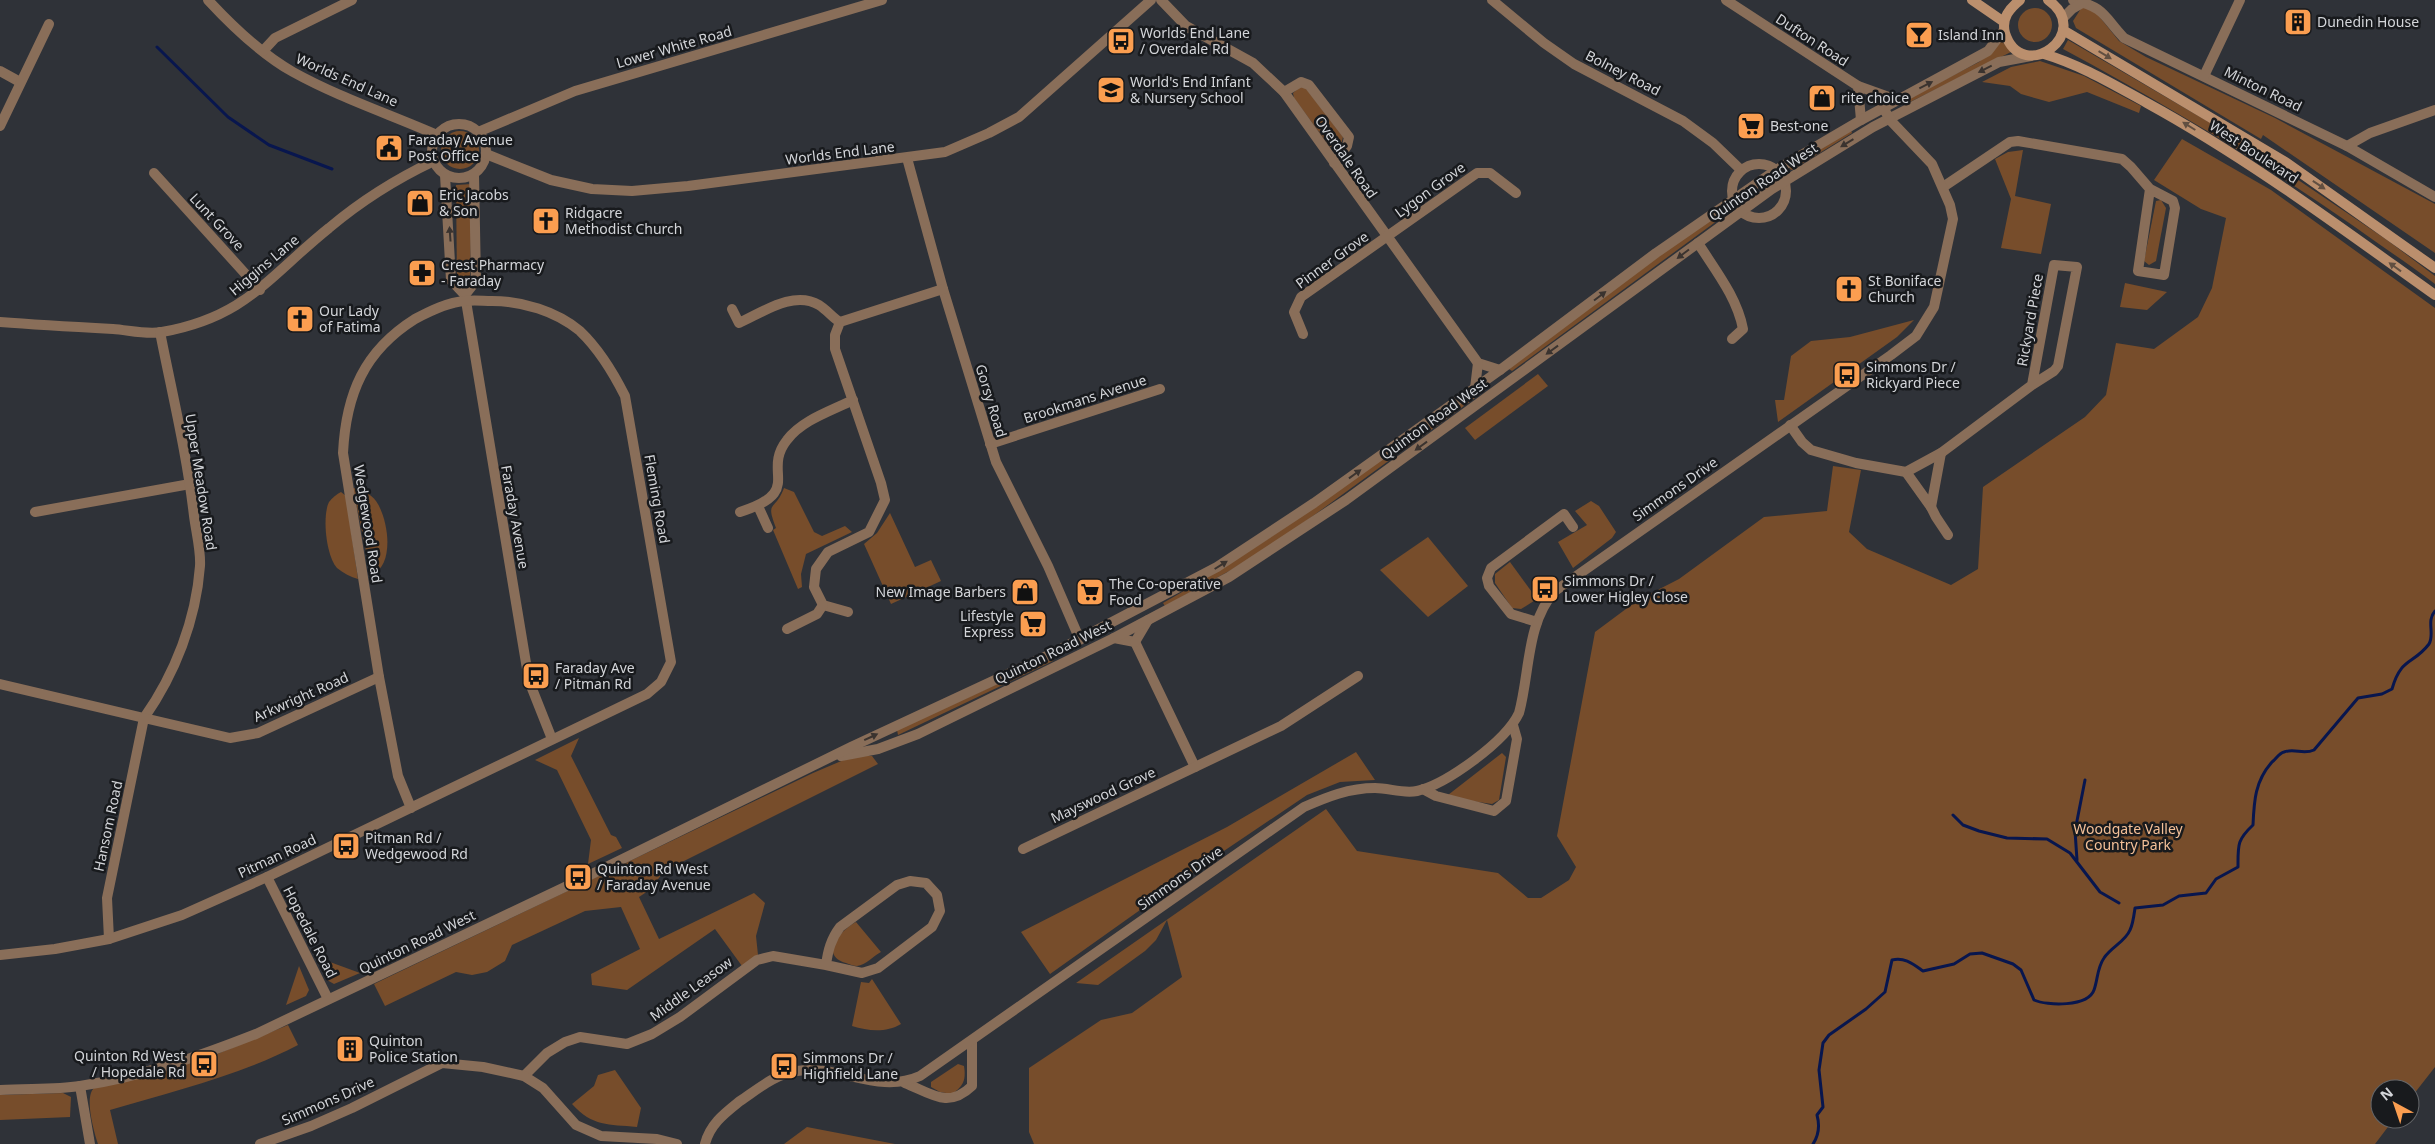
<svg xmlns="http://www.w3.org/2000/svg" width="2435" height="1144" font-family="'Noto Sans',sans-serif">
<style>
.green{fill:#774d2b}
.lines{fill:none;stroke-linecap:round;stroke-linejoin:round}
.stream{stroke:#08164e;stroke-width:3}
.minor{stroke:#896e59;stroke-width:10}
.tertiary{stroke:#896e59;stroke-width:10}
.secondary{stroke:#bb8f6d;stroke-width:10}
.oneway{fill:#614f41}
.oneway2{fill:#3a332f}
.labels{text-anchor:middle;stroke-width:5;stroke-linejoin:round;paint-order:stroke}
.poi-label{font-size:14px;fill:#d3d5d9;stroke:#181a1d;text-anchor:start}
.street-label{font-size:14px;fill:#d3d5d9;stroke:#181a1d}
.park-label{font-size:14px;fill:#f4c098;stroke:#181a1d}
</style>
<rect width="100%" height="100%" fill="#2f3238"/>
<g class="green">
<polygon points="2082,7 2094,10 2119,41 2146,57 2275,118 2435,204 2435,253 2263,135 2261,139 2076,28 2073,21"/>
<circle cx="2035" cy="25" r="17"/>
<polygon points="2001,40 2011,52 1906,104 1903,103 1905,100 1979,62"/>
<path d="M 2068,40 L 2236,138 L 2387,240 L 2435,276 L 2435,284 C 2409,264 2381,246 2355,227 C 2261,161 2163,103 2063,49 Z"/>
<polygon points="2040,61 2084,76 2141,106 2139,113 2087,92 2049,102 2021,94 2010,86 1982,82 2011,67"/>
<polygon points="1300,87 1305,87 1343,137 1341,145 1330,147 1294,98 1293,93"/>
<polygon points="1851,130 1852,133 1792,170 1790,169 1789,166"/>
<circle cx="460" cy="150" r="19"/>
<polygon points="2182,139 2271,190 2435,308 2435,1067 2410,1099 2410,1089 2380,1089 2380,1119 2394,1119 2375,1144 1034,1144 1029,1132 1029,1068 1101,1020 1132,1013 1182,977 1167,920 1156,940 1145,951 1098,985 1076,983 1326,809 1357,851 1498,873 1528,898 1541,898 1569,880 1576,867 1557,836 1595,632 1638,600 1679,579 1764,517 1827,511 1833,466 1861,470 1849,532 1867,549 1951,585 1978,569 1983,487 2085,417 2106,395 2116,343 2154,349 2198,317 2212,288 2226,218 2201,209 2154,180"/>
<polygon points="2023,150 2015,196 2051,204 2041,254 2001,248 2011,199 1995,159 2008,152"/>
<polygon points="472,184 470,283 466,288 461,288 457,281 456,185"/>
<polygon points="2161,200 2166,208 2156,261 2149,265 2144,261 2156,201"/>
<polygon points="1722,210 1725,215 1512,371 1509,369 1509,366"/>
<polygon points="2125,283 2167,292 2147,310 2120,307"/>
<polygon points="1914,320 1897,337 1778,422 1775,400 1784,400 1791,356 1811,341 1850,337"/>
<polygon points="1538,374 1548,386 1475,440 1465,428"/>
<path d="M 1472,393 L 1475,398 L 1284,537 L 1231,570 L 1165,606 L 1163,603 C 1272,542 1371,467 1472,393 Z"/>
<path d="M 353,488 C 362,490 370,493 376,501 C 388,518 396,565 371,575 Z"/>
<path d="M 784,488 L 794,492 L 814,532 L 822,536 L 845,526 L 852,532 L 806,554 L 801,574 L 802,587 L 798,589 L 773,530 L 776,528 C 765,500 775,512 784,488 Z"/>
<path d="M 341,492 L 346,496 L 358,579 C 351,577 343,573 337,568 C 326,556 322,516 329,502 C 332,498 337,494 341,492 Z"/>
<polygon points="1591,501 1599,506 1616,532 1612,538 1573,568 1558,542 1587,525 1575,511"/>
<polygon points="890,513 915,567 931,560 941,581 891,604 864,544 877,533"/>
<polygon points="1428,537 1468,586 1428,617 1380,570"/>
<polygon points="1510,562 1537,599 1521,609 1512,608 1495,583 1495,574"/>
<polygon points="1054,658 1053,661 898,735 897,730"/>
<polygon points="579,738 571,756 611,835 616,837 622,848 588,864 591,840 557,770 535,760"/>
<polygon points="1356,752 1375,780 1340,782 1307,795 1209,861 1050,974 1021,932 1227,827"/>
<polygon points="1502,753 1506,757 1499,800 1492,804 1458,799 1448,795"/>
<polygon points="853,756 872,756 878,764 664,871 651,889 639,897 659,939 754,893 765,903 756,936 758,955 742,966 715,929 627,990 592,985 591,974 640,949 621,907 585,911 512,945 505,961 487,972 472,975 456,972 385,1006 374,984 813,773"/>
<path d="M 856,922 L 881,952 C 873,956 866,965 857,966 C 854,966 849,964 846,963 C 818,955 842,929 856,922 Z"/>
<polygon points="319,958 360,973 334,984 327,980"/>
<polygon points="299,966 309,990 306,996 286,1005"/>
<path d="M 872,979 L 901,1024 C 886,1033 868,1031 852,1026 L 861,982 L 869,983 Z"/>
<path d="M 288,1025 L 298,1045 C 239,1076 173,1091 110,1110 L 118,1144 L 98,1144 C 94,1132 84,1097 94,1088 L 205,1059 Z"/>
<path d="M 958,1064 L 964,1066 C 966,1079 964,1086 952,1094 L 940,1092 L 931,1087 L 931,1082 Z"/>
<path d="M 615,1070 L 641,1108 L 637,1127 C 608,1124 593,1127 572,1104 L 594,1086 L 598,1075 Z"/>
<polygon points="63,1093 71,1097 70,1117 0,1120 0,1095"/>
<polygon points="807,1127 895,1144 784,1144"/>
</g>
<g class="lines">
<g class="stream">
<polyline points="157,47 228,117 269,145 332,169"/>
<polyline points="1953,815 1963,825 1979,831 2007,838 2047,839 2070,853 2100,892 2119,903"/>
<polyline points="2077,860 2075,831 2085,780"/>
<path d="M 1813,1144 C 1819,1135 1820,1126 1817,1115 L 1823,1107 L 1819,1070 L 1823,1043 L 1829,1035 L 1866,1009 L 1885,992 L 1892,960 C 1905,957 1913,964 1923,971 L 1954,964 L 1970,954 L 1982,953 L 2013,964 L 2021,970 L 2034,1000 C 2047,1006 2088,1007 2094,990 C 2098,979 2097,968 2104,958 C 2111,947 2125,942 2130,930 C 2133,924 2134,915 2135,908 L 2163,905 L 2179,896 L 2206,893 L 2216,879 L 2238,867 C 2238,845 2237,840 2253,825 C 2254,801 2255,781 2272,762 C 2276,759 2279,753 2284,752 C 2295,748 2303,755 2314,750 L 2358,698 L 2382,694 L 2392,689 C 2401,657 2413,665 2429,644 C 2435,634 2426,621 2435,611"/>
</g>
<g class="minor">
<path d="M 208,0 C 233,27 261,54 293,72 C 338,97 389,114 437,135"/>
<polyline points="1161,0 1186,26 1253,63 1284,92 1478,363 1500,370"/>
<polyline points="1492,0 1544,43 1574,64 1683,121 1713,143 1741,170"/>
<polyline points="1726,0 1858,86 1897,100"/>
<path d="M 2073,0 C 2105,7 2104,17 2124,38 L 2347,146 L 2435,197"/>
<polyline points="2063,18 2072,9 2084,2"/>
<polyline points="263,51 275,38 352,0"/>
<polyline points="0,71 20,82"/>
<polyline points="2204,76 2240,0"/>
<polyline points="1858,86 1861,120"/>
<polyline points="1284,92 1301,82 1309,85 1349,137 1347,146 1334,163"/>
<circle cx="459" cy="151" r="27"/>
<polyline points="0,126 49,24"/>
<polyline points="478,132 575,91 882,0"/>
<polyline points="2347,146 2370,133 2435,110"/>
<polyline points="486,154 551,180 592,189 632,191 688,186 945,152 989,133 1019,117 1151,0"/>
<polyline points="907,158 943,289 996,462 1048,566 1080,640"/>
<circle cx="1759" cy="191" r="27"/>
<polyline points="154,173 260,290"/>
<polyline points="445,175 451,280 465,295 529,681 552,739"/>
<polyline points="1943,187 2010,142 2018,141 2122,159 2131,167 2150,189 2138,271 2164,275 2175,208 2173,201 2150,189"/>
<path d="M 1698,243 C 1715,270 1737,297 1743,329 L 1732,339"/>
<polyline points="465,295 476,281 474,174"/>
<path d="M 732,309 L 739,323 C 763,312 794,290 819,305 C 827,310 833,318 840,322"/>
<path d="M 0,322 C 38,325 75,327 113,329 C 128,330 147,335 162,332 C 246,317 268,277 329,228 C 361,201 396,179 434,161"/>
<polyline points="1303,334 1294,312 1301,297 1477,173 1490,173 1516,193"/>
<polyline points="1475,388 1478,363"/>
<polyline points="1790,425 1802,442 1811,450 1856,463 1906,472 1941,453 2032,385 2054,265 2077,267 2058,366 2054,371 2032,385"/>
<polyline points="990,444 1160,389"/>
<polyline points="1906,472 1931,507 1941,453"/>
<polyline points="758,506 768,528"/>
<polyline points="1931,507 1936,517 1948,535"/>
<polyline points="35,512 190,484"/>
<path d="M 740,512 C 805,491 761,473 787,440 C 802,420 831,411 853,400"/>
<polyline points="848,612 823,605 814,587 816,569 828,552 869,532 885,500 881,483 835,349 835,335 840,322 943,289"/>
<polyline points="1537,622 1511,614 1489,586 1487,578 1491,568 1564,514 1573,527"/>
<polyline points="787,629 817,614 823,605"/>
<polyline points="1114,638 1135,642"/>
<polyline points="1135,642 1195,767"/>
<polyline points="1135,642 1148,620"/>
<path d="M 0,684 L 144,718 C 175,674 196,620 200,566 C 201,550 196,532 194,516 C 187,454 172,393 160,332"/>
<polyline points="1423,789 1436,796 1494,811 1506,801 1517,739 1513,725"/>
<polyline points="1023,849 1281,726 1358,676"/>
<polyline points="267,877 328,999"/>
<polyline points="109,939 107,898 144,718 230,738 258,733 379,677"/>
<path d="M 0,955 L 55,949 L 109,939 L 182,915 L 267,877 L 647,694 L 661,682 L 671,662 L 625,396 C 613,372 600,350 580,331 C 556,311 522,301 492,301 C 483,301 474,300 465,301 C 448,302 430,311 415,319 C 364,351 346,394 343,453 L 379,677 L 398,776 L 411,808"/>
<path d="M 524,1076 L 547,1053 L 565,1042 L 580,1037 L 627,1044 L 652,1034 L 680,1017 L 757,960 L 773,956 L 826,965 C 828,950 831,939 840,927 L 897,885 L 910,881 L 926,883 L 937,895 L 940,911 L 932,927 L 878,968 L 862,973 L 826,965"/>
<path d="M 905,1083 C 932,1094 948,1109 972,1086 L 972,1041"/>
<polyline points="80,1086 90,1144"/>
<polyline points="260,1144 311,1126 352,1108 442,1063 483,1067 524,1076 543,1088 576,1125 601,1136 657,1139 677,1144"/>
</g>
<g class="tertiary">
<polyline points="841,756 878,749 918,734 1114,638 1229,577 1346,500 1772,189 1873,127 1999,62 2031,56"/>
<path d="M 0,1090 C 26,1088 54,1090 80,1086 C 141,1077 200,1056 256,1034 L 588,876 L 851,747 L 1055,652 L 1217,567 L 1314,503 L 1500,370 L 1656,253 L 1776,170 L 1861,120 L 1988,51 L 2004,30"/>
<path d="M 705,1144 C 710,1124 725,1113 740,1101 C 758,1089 775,1074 797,1071 C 840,1064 877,1095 920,1076 L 1304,807 C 1327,797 1349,788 1375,788 C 1389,788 1403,794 1417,791 C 1447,784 1506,741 1519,713 C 1530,673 1526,623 1555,591 L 1891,355 L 1916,336 L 1934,307 L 1953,219 L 1950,205 L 1932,164 L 1892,122 L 1883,108"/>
</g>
<g class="secondary">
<polyline points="1972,0 2004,22"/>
<path d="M 2020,0 C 2010,8 2001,18 2005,33 C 2022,86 2095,33 2048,0"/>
<polyline points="2063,30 2287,163 2435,268"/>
<path d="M 2044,54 C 2081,65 2114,85 2147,103 C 2249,159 2341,228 2435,295"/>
</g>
</g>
<defs><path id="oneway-solid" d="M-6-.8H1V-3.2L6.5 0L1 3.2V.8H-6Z" transform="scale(1.25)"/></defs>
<g class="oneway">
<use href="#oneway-solid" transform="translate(2105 55) rotate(31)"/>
<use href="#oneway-solid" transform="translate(2189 126) rotate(-148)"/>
<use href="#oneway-solid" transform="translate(2319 185) rotate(34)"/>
<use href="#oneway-solid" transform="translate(2395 267) rotate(-144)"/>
</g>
<g class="oneway2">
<use href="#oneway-solid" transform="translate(1985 69) rotate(153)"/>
<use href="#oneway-solid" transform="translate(1926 85) rotate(-27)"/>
<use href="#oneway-solid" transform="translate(1847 143) rotate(149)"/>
<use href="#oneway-solid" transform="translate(450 234) rotate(-94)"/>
<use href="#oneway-solid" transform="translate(1683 254) rotate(143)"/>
<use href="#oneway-solid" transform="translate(1600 296) rotate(-37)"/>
<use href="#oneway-solid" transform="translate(1552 350) rotate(144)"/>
<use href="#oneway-solid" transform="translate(1421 446) rotate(144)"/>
<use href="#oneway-solid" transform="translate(1355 474) rotate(-36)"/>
<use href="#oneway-solid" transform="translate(1221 565) rotate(-32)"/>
<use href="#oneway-solid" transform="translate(871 737) rotate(-25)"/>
</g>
<defs>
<symbol id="building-square" viewBox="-11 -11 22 22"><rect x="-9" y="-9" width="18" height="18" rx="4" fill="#fb9e50" stroke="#181a1d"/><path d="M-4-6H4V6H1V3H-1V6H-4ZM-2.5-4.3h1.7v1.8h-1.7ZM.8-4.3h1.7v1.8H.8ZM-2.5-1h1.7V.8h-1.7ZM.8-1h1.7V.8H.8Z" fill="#111"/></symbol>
<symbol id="bar-square" viewBox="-11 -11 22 22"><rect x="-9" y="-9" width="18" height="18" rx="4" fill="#fb9e50" stroke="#181a1d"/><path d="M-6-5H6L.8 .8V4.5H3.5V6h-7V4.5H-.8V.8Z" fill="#111"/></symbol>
<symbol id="bus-square" viewBox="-11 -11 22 22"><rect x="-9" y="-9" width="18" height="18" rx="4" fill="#fb9e50" stroke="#181a1d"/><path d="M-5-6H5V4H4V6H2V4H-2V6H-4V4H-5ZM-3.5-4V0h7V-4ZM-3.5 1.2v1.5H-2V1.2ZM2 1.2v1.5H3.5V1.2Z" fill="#111"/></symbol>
<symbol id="school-square" viewBox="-11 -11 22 22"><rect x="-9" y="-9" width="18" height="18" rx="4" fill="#fb9e50" stroke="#181a1d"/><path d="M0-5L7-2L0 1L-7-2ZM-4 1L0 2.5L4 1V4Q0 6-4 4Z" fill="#111"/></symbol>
<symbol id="shop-square" viewBox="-11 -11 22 22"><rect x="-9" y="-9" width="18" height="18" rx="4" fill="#fb9e50" stroke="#181a1d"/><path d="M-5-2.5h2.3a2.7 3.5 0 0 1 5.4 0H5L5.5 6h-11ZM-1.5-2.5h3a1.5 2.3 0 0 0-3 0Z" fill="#111"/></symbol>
<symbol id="supermarket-square" viewBox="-11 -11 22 22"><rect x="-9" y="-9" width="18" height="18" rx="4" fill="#fb9e50" stroke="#181a1d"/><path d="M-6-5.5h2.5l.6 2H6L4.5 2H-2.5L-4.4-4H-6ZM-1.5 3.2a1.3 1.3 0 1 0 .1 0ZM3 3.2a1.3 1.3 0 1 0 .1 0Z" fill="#111"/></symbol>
<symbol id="civic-square" viewBox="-11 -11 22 22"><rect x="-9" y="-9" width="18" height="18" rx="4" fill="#fb9e50" stroke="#181a1d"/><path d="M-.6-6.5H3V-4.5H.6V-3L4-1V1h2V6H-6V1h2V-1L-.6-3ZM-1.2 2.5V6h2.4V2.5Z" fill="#111"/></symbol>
<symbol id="church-square" viewBox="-11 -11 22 22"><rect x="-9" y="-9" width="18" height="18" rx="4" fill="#fb9e50" stroke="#181a1d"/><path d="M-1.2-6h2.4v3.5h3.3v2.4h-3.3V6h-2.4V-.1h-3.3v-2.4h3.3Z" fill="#111"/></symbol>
<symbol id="pharmacy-square" viewBox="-11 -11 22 22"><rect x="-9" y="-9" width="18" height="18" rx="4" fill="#fb9e50" stroke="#181a1d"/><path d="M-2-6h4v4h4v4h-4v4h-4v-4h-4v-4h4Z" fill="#111"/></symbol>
</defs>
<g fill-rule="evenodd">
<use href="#building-square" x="2282" y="6" width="32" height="32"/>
<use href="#bar-square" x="1903" y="19" width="32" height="32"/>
<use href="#bus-square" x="1105" y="25" width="32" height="32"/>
<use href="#school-square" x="1095" y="74" width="32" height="32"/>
<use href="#shop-square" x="1806" y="82" width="32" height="32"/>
<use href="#supermarket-square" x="1735" y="110" width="32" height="32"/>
<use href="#civic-square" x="373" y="132" width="32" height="32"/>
<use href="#shop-square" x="404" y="187" width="32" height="32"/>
<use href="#church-square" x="530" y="205" width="32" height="32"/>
<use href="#pharmacy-square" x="406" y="257" width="32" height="32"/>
<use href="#church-square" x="1833" y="273" width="32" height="32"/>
<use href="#church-square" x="284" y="303" width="32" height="32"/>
<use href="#bus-square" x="1831" y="359" width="32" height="32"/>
<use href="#bus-square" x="1529" y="573" width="32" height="32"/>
<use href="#shop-square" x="1009" y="576" width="32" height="32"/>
<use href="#supermarket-square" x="1074" y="576" width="32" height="32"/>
<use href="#supermarket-square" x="1017" y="608" width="32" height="32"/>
<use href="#bus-square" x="520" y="660" width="32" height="32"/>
<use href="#bus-square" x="330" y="830" width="32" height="32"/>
<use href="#bus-square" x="562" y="861" width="32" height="32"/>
<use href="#building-square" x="334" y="1033" width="32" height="32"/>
<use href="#bus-square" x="188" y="1048" width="32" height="32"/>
<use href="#bus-square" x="768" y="1050" width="32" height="32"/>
</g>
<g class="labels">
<g class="poi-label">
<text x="2317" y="27">Dunedin House</text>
<text x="1140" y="38">Worlds End Lane<tspan x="1140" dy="16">/ Overdale Rd</tspan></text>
<text x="1938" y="40">Island Inn</text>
<text x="1130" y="87">World's End Infant<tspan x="1130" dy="16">&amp; Nursery School</tspan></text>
<text x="1841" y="103">rite choice</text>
<text x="1770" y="131">Best-one</text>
<text x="408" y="145">Faraday Avenue<tspan x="408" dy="16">Post Office</tspan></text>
<text x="439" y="200">Eric Jacobs<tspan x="439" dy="16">&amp; Son</tspan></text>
<text x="565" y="218">Ridgacre<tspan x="565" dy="16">Methodist Church</tspan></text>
<text x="441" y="270">Crest Pharmacy<tspan x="441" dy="16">- Faraday</tspan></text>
<text x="1868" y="286">St Boniface<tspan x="1868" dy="16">Church</tspan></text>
<text x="319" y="316">Our Lady<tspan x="319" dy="16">of Fatima</tspan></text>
<text x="1866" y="372">Simmons Dr /<tspan x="1866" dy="16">Rickyard Piece</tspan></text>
<text x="1564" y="586">Simmons Dr /<tspan x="1564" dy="16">Lower Higley Close</tspan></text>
<text x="1109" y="589">The Co-operative<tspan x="1109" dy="16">Food</tspan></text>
<text x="1006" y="597" text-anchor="end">New Image Barbers</text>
<text x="1014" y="621" text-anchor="end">Lifestyle<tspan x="1014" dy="16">Express</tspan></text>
<text x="555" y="673">Faraday Ave<tspan x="555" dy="16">/ Pitman Rd</tspan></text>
<text x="365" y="843">Pitman Rd /<tspan x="365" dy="16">Wedgewood Rd</tspan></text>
<text x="597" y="874">Quinton Rd West<tspan x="597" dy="16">/ Faraday Avenue</tspan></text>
<text x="369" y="1046">Quinton<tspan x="369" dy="16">Police Station</tspan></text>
<text x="185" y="1061" text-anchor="end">Quinton Rd West<tspan x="185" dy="16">/ Hopedale Rd</tspan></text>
<text x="803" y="1063">Simmons Dr /<tspan x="803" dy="16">Highfield Lane</tspan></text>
</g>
<g class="street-label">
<text transform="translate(1812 40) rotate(33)" y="5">Dufton Road</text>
<text transform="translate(674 47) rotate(-16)" y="5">Lower White Road</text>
<text transform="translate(1623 73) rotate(27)" y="5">Bolney Road</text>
<text transform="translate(347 80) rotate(24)" y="5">Worlds End Lane</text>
<text transform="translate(2263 89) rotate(26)" y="5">Minton Road</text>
<text transform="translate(2254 152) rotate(33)" y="5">West Boulevard</text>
<text transform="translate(840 153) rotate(-7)" y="5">Worlds End Lane</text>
<text transform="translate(1346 157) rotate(55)" y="5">Overdale Road</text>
<text transform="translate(1763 182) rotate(-34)" y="5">Quinton Road West</text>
<text transform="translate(1430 190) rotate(-36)" y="5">Lygon Grove</text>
<text transform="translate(217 222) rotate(47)" y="5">Lunt Grove</text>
<text transform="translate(1332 260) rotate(-36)" y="5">Pinner Grove</text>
<text transform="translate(264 265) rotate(-40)" y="5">Higgins Lane</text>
<text transform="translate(2030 320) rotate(-80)" y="5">Rickyard Piece</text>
<text transform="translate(1085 399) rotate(-18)" y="5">Brookmans Avenue</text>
<text transform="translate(991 401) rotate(73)" y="5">Gorsy Road</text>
<text transform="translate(1434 419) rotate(-36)" y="5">Quinton Road West</text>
<text transform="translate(201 482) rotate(81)" y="5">Upper Meadow Road</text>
<text transform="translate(1675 489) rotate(-35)" y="5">Simmons Drive</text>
<text transform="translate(657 499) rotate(80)" y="5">Fleming Road</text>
<text transform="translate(515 517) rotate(80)" y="5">Faraday Avenue</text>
<text transform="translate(368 524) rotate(81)" y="5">Wedgewood Road</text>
<text transform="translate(1053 652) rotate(-26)" y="5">Quinton Road West</text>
<text transform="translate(301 697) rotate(-24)" y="5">Arkwright Road</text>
<text transform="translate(1103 795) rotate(-25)" y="5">Mayswood Grove</text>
<text transform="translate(108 826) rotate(-78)" y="5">Hansom Road</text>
<text transform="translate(277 856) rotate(-25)" y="5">Pitman Road</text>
<text transform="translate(1180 878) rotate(-35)" y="5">Simmons Drive</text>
<text transform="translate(310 932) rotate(63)" y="5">Hopedale Road</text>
<text transform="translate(417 942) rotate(-26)" y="5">Quinton Road West</text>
<text transform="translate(691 989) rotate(-36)" y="5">Middle Leasow</text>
<text transform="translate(328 1101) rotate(-24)" y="5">Simmons Drive</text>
</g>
<g class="park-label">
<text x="2128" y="834">Woodgate Valley<tspan x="2128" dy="16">Country Park</tspan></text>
</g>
</g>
<g transform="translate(2395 1104) rotate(320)"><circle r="24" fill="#181a1d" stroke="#636568"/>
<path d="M0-4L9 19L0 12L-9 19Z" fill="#fb9e50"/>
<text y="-8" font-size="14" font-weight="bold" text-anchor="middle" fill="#d3d5d9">N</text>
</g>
</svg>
